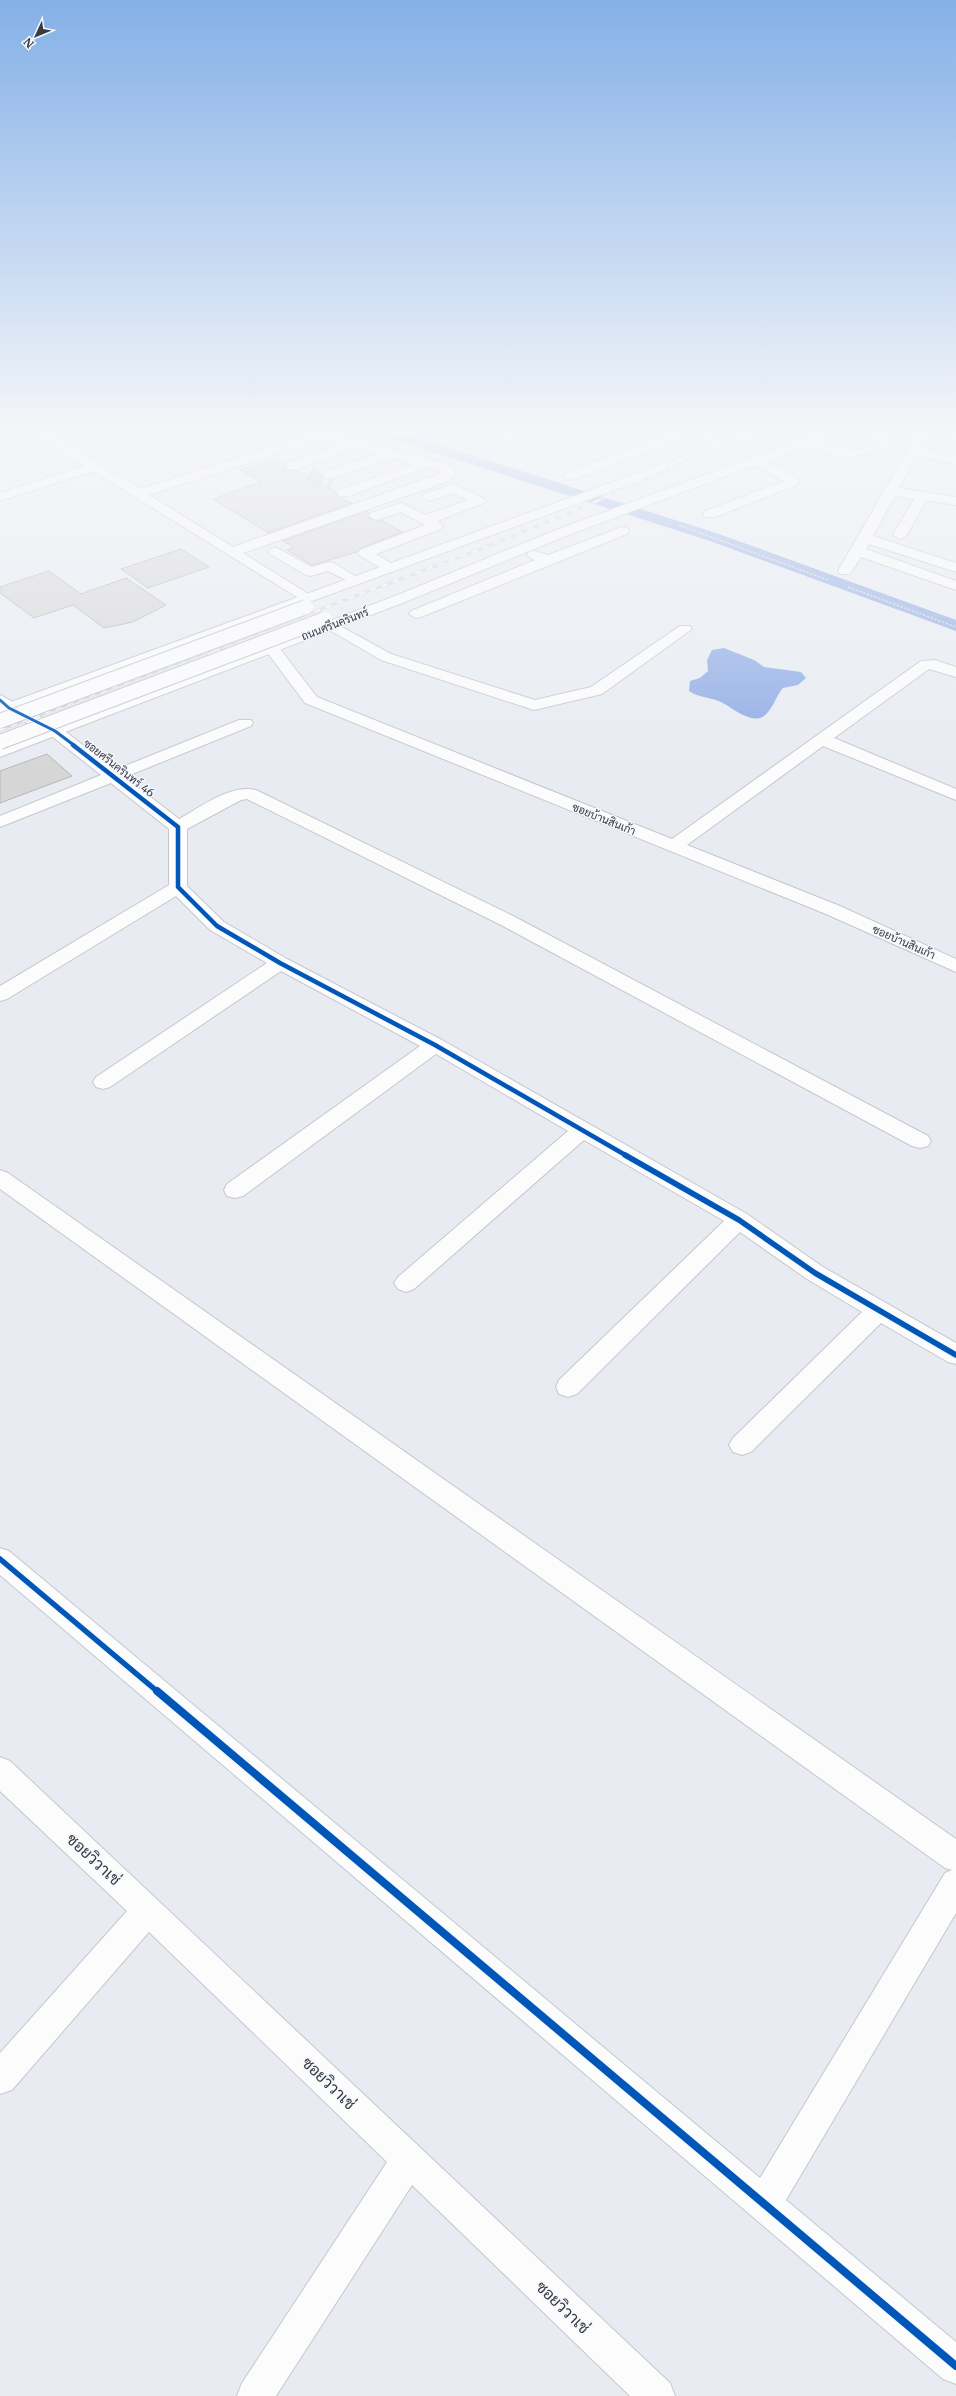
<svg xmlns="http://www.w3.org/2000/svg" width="956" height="2396" font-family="Merriweather,Sarabun,serif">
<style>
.water{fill:#8fabe5}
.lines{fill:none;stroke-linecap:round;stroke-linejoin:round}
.canal{fill:#8fabe5;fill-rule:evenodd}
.building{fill:#d6d6d7;stroke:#b5b6b7}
.minor-tunnel{stroke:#c5c9ce;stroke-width:14;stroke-dasharray:14 7;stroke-linecap:butt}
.minor-casing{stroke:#c5c7cc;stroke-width:2}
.major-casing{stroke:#c5c7cc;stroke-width:2}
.path{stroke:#d5d6d8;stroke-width:1.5;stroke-dasharray:2.5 1.5;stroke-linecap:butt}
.minor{fill:#fcfcfd;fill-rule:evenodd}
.major{fill:#fcfcfd;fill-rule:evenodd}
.rail-casing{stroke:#d7d8d9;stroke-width:3}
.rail{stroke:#f4f8ff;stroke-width:2;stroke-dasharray:6;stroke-linecap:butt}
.major-bridge-casing{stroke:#c5c7cc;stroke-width:16;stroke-linecap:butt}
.major-bridge{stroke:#fcfcfd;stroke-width:14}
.cycleway-far3-casing{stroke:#f4f8ff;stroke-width:4.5}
.cycleway-far2-casing{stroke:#f4f8ff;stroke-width:6}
.cycleway-far1-casing{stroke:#f4f8ff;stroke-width:8}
.cycleway-casing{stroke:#f4f8ff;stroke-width:10}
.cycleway-far3{stroke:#0057b8;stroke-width:3}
.cycleway-far2{stroke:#0057b8;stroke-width:4.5}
.cycleway-far1{stroke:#0057b8;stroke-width:5.5}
.cycleway{stroke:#0057b8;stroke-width:8}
.labels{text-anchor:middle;stroke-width:3;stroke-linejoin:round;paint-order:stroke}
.far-street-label{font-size:11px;fill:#393b3f;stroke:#f4f8ff}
.near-street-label{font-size:16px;fill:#393b3f;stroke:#f4f8ff}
</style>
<rect width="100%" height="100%" fill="#e8ecf2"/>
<path class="water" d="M 724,648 L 754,660 L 764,667 L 801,672 L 806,678 L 798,685 L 783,688 C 777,695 774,705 768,712 C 755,729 734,708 721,702 C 711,697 699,698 689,691 L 690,681 L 700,678 L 708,671 L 707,660 L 712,650 Z"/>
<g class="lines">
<polygon class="canal" points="384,434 405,434 719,534 956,620 956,631 707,540 386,437"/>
</g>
<g class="building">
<polygon points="276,459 285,464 286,470 297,470 336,492 338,497 352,503 269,533 213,499 261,482 240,470"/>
<polygon points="366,511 369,513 368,517 375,521 381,520 402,532 359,549 357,552 312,565 287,550 294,547 283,541"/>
<polygon points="181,549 209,567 148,588 121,569"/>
<polygon points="49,571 81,594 126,578 166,605 133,622 104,628 73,605 34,618 0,593 0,587"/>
<polygon points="47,754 72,776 0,803 0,771"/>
</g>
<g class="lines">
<polyline class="minor-tunnel" points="309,475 330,486"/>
<defs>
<g id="minor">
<path d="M 36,434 L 50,434 L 140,489 L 313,434 L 332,434 L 433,460 L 450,465 L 456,473 L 449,481 L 243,553 L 310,595 L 312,598 L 305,602 L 93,471 L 0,501 L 0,493 L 84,466 ZM 319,440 L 343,444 L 287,463 L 286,466 L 287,469 L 297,469 L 356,448 L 379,454 L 324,472 L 323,475 L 324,478 L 334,478 L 393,458 L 414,464 L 339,490 L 337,493 L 339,496 L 349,496 L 428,467 L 442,473 L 233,547 L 149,495 Z"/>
<polygon points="671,434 688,434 686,437 575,479 570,480 563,476 565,473"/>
<polygon points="692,434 708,434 732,445 730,448 722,448"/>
<path d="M 876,434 L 888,434 L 894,441 C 889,448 884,449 876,452 C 848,461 827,455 801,445 L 799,442 L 805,438 C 832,445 853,459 881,441 Z"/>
<polygon points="917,434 929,434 921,449 956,456 956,464 917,456 899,488 956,497 956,505 926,500 907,535 900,539 893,535 914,499 895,496 873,536 956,563 956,572 869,544 866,549 956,581 956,590 861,557 850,574 840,574 838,571"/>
<polygon points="755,456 794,475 799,482 797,485 715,517 705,517 703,514 705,511 784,481 750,463 749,460 750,457"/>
<polygon points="454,484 486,500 484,503 437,521 443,526 441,529 376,554 397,567 395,570 385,570 360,556 358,553 360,550 425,525 401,512 376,520 369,516 371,513 402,503 426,515 468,500 453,493 429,501 422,497 424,494"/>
<polygon points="622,527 627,528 629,531 627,534 421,617 416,618 409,614 411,611 535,560 527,555 529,552 534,551 548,555"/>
<polygon points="275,547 312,567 329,562 334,563 361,580 354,584 328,571 311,576 306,575 270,554 268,551"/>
<polygon points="331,621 391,654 535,700 591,687 680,626 690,626 692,629 602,694 534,710 381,660 326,628 324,625 326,622"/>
<polygon points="272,643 277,645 317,697 672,839 921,661 935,660 956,667 956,677 929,669 834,738 956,789 956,800 823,746 687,845 840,906 956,959 956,972 826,914 305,703 264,648"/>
<path d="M 0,695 L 61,728 L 115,770 L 239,720 L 251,720 L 253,723 L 251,726 L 125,777 L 179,819 C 201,807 230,784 256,790 L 515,917 L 928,1136 L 931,1141 L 928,1146 L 920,1148 L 912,1146 L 501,925 L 247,799 L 241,800 L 187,829 L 187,886 L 224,922 L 287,959 L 442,1040 L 747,1214 L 823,1267 L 956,1343 L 956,1364 L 948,1362 L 881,1323 L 751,1452 L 742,1455 L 733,1452 L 729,1445 L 733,1438 L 862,1312 L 807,1279 L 740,1232 L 577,1394 L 568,1397 L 559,1394 L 556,1387 L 559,1380 L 724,1221 L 584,1140 L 414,1289 L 406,1292 L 398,1289 L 394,1283 L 398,1277 L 568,1131 L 436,1054 L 243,1196 L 235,1198 L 227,1196 L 224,1190 L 227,1184 L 420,1046 L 281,971 L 110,1087 L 103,1089 L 96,1087 L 93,1082 L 96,1077 L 267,963 L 210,930 L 176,896 L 7,999 L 0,1001 L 0,986 L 169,885 L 169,829 L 111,783 L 0,827 L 0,816 L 101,775 L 49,734 L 3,711 L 0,708 Z"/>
<polygon points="0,1170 8,1173 956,1839 956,1913 786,2200 956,2342 956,2384 943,2379 0,1575 0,1548 9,1551 760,2178 945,1873 952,1870 945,1868 0,1189"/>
<polygon points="0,1757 10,1761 670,2383 675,2396 630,2396 412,2185 276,2396 237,2396 242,2383 387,2162 149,1932 12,2090 0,2094 0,2053 127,1911 0,1791"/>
</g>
<polygon id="major" points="744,434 761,434 759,437 225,633 215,645 215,647 225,651 248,652 395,596 556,530 815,434 832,434 830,437 566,536 405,602 0,757 0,746 225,660 203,653 200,642 0,716 0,706"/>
</defs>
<use href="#minor" class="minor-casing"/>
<use href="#major" class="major-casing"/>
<g class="path">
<polyline points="679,525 828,580"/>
<polyline points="848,587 956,627"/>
</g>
<use href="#minor" class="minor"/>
<use href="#major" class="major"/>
<defs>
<polyline id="rail" points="0,730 494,544 597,501 745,434"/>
</defs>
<use href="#rail" class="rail-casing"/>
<use href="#rail" class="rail"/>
<defs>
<g id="major-bridge">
<polyline points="0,721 306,607"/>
<polyline points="0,742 325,619"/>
</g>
</defs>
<use href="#major-bridge" class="major-bridge-casing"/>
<use href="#major-bridge" class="major-bridge"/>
<defs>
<polyline id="cycleway-far3" points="0,700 9,708 55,731 75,746"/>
<polyline id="cycleway-far2" points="73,745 178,827 178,887 217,926 280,963 435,1045 627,1156"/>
<g id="cycleway-far1">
<polyline points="625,1155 739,1220 815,1273 956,1355"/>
<polyline points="0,1559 158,1692"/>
</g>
<polyline id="cycleway" points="157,1691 956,2366"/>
</defs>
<use href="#cycleway-far3" class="cycleway-far3-casing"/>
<use href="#cycleway-far2" class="cycleway-far2-casing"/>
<use href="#cycleway-far1" class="cycleway-far1-casing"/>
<use href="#cycleway" class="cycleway-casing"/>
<use href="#cycleway-far3" class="cycleway-far3"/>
<use href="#cycleway-far2" class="cycleway-far2"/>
<use href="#cycleway-far1" class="cycleway-far1"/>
<use href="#cycleway" class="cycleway"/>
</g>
<linearGradient id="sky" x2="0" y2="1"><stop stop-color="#84b0e7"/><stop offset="0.56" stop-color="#f5f6f9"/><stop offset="1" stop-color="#f5f6f9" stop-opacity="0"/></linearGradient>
<rect width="956" height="769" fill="url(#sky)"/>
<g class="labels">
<g class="far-street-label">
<text transform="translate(335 624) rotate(-21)" y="4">ถนนศรีนครินทร์</text>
<text transform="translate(119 768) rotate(38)" y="4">ซอยศรีนครินทร์ 46</text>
<text transform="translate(604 819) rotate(22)" y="4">ซอยบ้านสินเก้า</text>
<text transform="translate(904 942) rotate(24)" y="4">ซอยบ้านสินเก้า</text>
</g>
<g class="near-street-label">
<text transform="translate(94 1859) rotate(43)" y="6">ซอยวิวาเช่</text>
<text transform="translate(329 2083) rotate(44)" y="6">ซอยวิวาเช่</text>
<text transform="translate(563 2307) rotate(44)" y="6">ซอยวิวาเช่</text>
</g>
</g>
<g transform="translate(36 36) rotate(226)" stroke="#f4f8ff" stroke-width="3" paint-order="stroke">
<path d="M0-3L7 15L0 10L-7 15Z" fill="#393b3f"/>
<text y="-6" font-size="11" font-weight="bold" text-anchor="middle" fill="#393b3f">N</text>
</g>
</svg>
